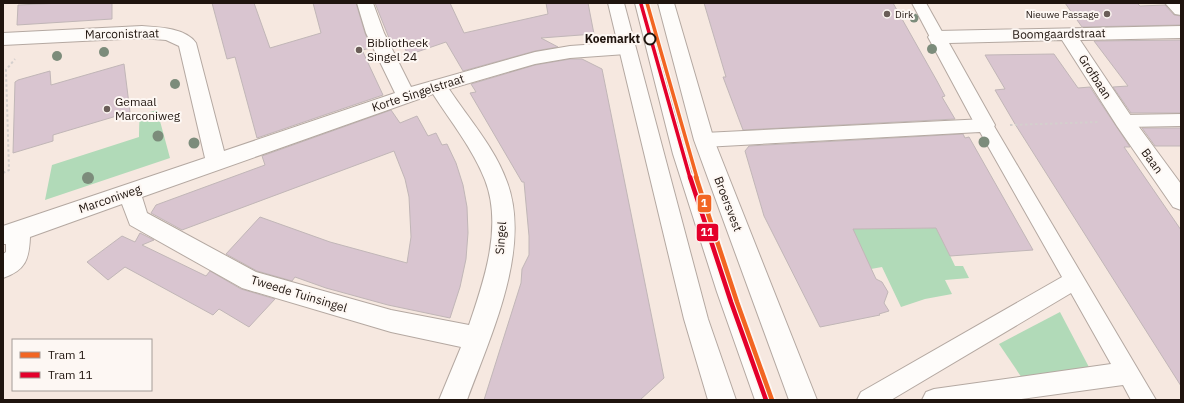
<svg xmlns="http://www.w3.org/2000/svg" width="1184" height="403" font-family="'IBM Plex Sans',sans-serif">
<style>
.green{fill:#b1dab8}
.building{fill:#d9c5d0;stroke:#c1b6b7}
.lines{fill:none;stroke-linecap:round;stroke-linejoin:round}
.service-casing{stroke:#b4a8a1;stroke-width:2}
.pedestrian-casing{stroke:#b4a8a1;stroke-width:2}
.minor-casing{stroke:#b4a8a1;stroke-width:2}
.secondary-casing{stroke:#b4a8a1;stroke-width:2}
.path{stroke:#d4cfcd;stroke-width:2;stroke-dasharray:2.5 2.5;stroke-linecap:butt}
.service{fill:#fefcfa;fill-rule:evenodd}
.pedestrian{fill:#fefcfa;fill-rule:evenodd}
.minor{fill:#fefcfa;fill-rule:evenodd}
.secondary{fill:#fefcfa;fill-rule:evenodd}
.tram-1-far1-casing{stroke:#fdf7f3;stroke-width:6}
.tram-1-casing{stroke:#fdf7f3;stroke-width:8}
.tram-2-far1-casing{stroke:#fdf7f3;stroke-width:6}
.tram-2-casing{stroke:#fdf7f3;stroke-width:8}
.tram-1-far1{stroke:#f26522;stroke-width:3.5}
.tram-1{stroke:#f26522;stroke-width:4.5}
.tram-2-far1{stroke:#e4002b;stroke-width:3.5}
.tram-2{stroke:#e4002b;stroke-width:4.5}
.tree{fill:#7c8c7b}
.poi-dot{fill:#6a5e58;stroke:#fdf7f3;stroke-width:1.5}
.stop-dot{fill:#fdf7f3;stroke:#1f140e;stroke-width:2}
.labels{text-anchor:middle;stroke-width:4;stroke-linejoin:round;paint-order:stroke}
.far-poi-label{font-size:10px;fill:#1f140e;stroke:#fdf7f3;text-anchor:start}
.street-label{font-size:12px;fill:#1f140e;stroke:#fdf7f3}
.stop-label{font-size:12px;font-weight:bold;fill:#1f140e;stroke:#fdf7f3;text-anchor:end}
.poi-label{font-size:12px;fill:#1f140e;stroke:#fdf7f3;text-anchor:start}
.line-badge{stroke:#fdf7f3;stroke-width:1.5}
.badge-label{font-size:11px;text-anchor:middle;font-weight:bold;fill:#fff}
</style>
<rect width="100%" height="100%" fill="#f6e8e0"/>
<g class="green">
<path d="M 157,110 L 170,158 L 45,200 L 52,165 L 139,137 C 140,117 136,116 157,110 Z"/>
<polygon points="937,228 955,266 963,266 969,278 945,280 952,294 925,299 901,307 882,267 871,269 863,251 857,251 847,229"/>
<polygon points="1060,312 1091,371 1022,378 999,344"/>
</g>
<g class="building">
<polygon points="62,3 112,3 112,19 17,25 18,5"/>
<polygon points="212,3 254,3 270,48 321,33 313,3 356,3 365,33 371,48 362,50 383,95 257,138 235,57 227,59"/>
<polygon points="375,3 450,3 464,33 548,14 546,3 588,3 594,34 541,38 558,47 535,51 463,71 446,42 408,55 401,40 391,43"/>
<polygon points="704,3 893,3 937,81 945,96 942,97 955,119 743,130 723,77 726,77"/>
<polygon points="1065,3 1137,3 1140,6 1165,5 1174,15 1181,16 1181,25 1082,27"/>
<polygon points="1181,40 1181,113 1131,113 1113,87 1128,86 1094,41"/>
<polygon points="1054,54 1078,88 1090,87 1130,147 1124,147 1181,230 1181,386 1015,124 995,90 1005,89 985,55"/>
<polygon points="570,59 582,59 602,69 664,378 640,400 484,400 521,283 522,269 529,255 529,236 524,182 522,182 470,93 476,92 471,84 535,65"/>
<polygon points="124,64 130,112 53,135 53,141 13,153 15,82 18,80 50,71 51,85"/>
<polygon points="391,110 400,123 417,116 428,136 436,133 442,145 447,144 456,163 463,185 467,207 468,233 466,259 460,287 450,318 388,305 326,288 295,277 292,281 257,271 226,254 260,217 330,242 407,263 411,237 409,197 405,179 394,151 182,230 151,213 156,205 265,165 262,156"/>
<polygon points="1142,128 1181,128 1181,146 1155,146"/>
<polygon points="963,134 965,138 969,137 1033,250 950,256 936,228 853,229 876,279 882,282 888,292 884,303 889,311 879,314 880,315 820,327 764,216 745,151 749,146"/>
<polygon points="140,233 154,240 142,245 206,276 210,271 241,289 275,299 249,327 219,309 213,315 125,267 108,280 87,262 122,236 135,242"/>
</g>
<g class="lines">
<defs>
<polygon id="service" points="635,3 645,3 685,154 731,292 771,400 755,400 717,292 673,154"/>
<g id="pedestrian">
<polygon points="912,3 926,3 945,37 942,41 937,42 932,41"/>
<polygon points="1181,114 1181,126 1124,127 1118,125 1115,121 1118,117 1124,115"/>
<polygon points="985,119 991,121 1156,400 1131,400 1123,385 1015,400 922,400 926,392 934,389 1111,364 1071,293 891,400 857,400 861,392 1062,277 980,132 704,147 698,145 695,140 698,135 704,133"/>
</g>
<g id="minor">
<path d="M 357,3 L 373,3 L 384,33 L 411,87 L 535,52 L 570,46 L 626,42 L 632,44 L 635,48 L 632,52 L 626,54 L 570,58 L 535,64 L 449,89 C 469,119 495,148 507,182 C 532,249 490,337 467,400 L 439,400 L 461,347 L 391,332 L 242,288 L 130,225 L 122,204 L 30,237 C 29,259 26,270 3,278 L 3,254 L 6,252 L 6,244 L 3,244 L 3,226 L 205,158 L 179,46 L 166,40 L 142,38 L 3,45 L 3,33 L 142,26 C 158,27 186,28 196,43 L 224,151 L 395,93 L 366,33 ZM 433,94 C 451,122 473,149 485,180 C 503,226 484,281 469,325 L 391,310 L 256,272 L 147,213 L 142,197 Z"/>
<polygon points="1165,3 1181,3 1181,15 1175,14"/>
<polygon points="1181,26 1181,38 1080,40 1131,116 1181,184 1181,210 1173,207 1117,126 1062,40 949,43 995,125 992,130 985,132 978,130 928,37 931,33 937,31"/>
</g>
<g id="secondary">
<polygon points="608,3 624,3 708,319 736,400 708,400 684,319"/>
<polygon points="658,3 674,3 714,140 817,400 789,400 694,140"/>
</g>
</defs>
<use href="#service" class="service-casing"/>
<use href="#pedestrian" class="pedestrian-casing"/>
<use href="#minor" class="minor-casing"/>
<use href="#secondary" class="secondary-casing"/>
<g class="path">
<polyline points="1010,125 1099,122"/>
<polyline points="3,173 9,170 6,70 15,59"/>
</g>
<use href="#service" class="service"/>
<use href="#pedestrian" class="pedestrian"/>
<use href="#minor" class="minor"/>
<use href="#secondary" class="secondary"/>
<defs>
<polyline id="tram-1-far1" points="647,3 697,178"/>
<polyline id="tram-1" points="696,177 737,302 772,400"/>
<polyline id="tram-2-far1" points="641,4 690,178"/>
<polyline id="tram-2" points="690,177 731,302 766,400"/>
</defs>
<use href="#tram-1-far1" class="tram-1-far1-casing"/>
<use href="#tram-1" class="tram-1-casing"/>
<use href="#tram-2-far1" class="tram-2-far1-casing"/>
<use href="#tram-2" class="tram-2-casing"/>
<use href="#tram-1-far1" class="tram-1-far1"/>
<use href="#tram-1" class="tram-1"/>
<use href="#tram-2-far1" class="tram-2-far1"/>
<use href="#tram-2" class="tram-2"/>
</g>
<g class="tree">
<circle cx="914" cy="18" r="4.5"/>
<circle cx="932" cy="49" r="5"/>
<circle cx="104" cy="52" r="5"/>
<circle cx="57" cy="56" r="5"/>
<circle cx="175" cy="84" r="5"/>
<circle cx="158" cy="136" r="5.5"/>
<circle cx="984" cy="142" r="5.5"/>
<circle cx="194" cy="143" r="5.5"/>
<circle cx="88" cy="178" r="6"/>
</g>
<g class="poi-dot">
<circle cx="887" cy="14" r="4"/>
<circle cx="1107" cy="14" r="4"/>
<circle cx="359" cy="50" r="4"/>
<circle cx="107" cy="109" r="4"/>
</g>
<circle class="stop-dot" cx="650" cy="39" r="5.5"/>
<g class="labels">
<g class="far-poi-label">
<text x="895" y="18">Dirk</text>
<text x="1099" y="18" text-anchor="end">Nieuwe Passage</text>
</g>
<g class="street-label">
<text transform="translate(122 34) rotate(-1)" y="4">Marconistraat</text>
<text transform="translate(1059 34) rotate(-1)" y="4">Boomgaardstraat</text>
<text transform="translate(1095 77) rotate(57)" y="4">Grofbaan</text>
<text transform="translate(418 93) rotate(-18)" y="4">Korte Singelstraat</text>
<text transform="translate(1152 161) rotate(54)" y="4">Baan</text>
<text transform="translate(110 199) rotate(-19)" y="4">Marconiweg</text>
<text transform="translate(728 204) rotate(69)" y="4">Broersvest</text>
<text transform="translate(501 238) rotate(-86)" y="4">Singel</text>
<text transform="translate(299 294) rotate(17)" y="4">Tweede Tuinsingel</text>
</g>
<g class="stop-label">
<text x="640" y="43">Koemarkt</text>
</g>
<g class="poi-label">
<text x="367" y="47">Bibliotheek<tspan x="367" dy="14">Singel 24</tspan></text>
<text x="115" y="106">Gemaal<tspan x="115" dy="14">Marconiweg</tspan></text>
</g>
</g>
<g class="line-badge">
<rect x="697" y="194" width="15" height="19" rx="4" fill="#f26522"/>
<rect x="696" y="223" width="23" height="19" rx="4" fill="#e4002b"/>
</g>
<g class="badge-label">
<text x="704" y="207">1</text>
<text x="707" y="236">11</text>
</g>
<rect width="1184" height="403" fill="none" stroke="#1f140e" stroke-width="8"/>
<rect x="12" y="339" width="140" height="52" fill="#fdf7f3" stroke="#a49c97"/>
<rect x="20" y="352" width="20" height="6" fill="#f26522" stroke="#a49c97"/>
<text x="48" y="359" font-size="12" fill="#1f140e">Tram 1</text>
<rect x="20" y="372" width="20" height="6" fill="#e4002b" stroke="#a49c97"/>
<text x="48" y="379" font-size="12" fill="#1f140e">Tram 11</text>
</svg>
